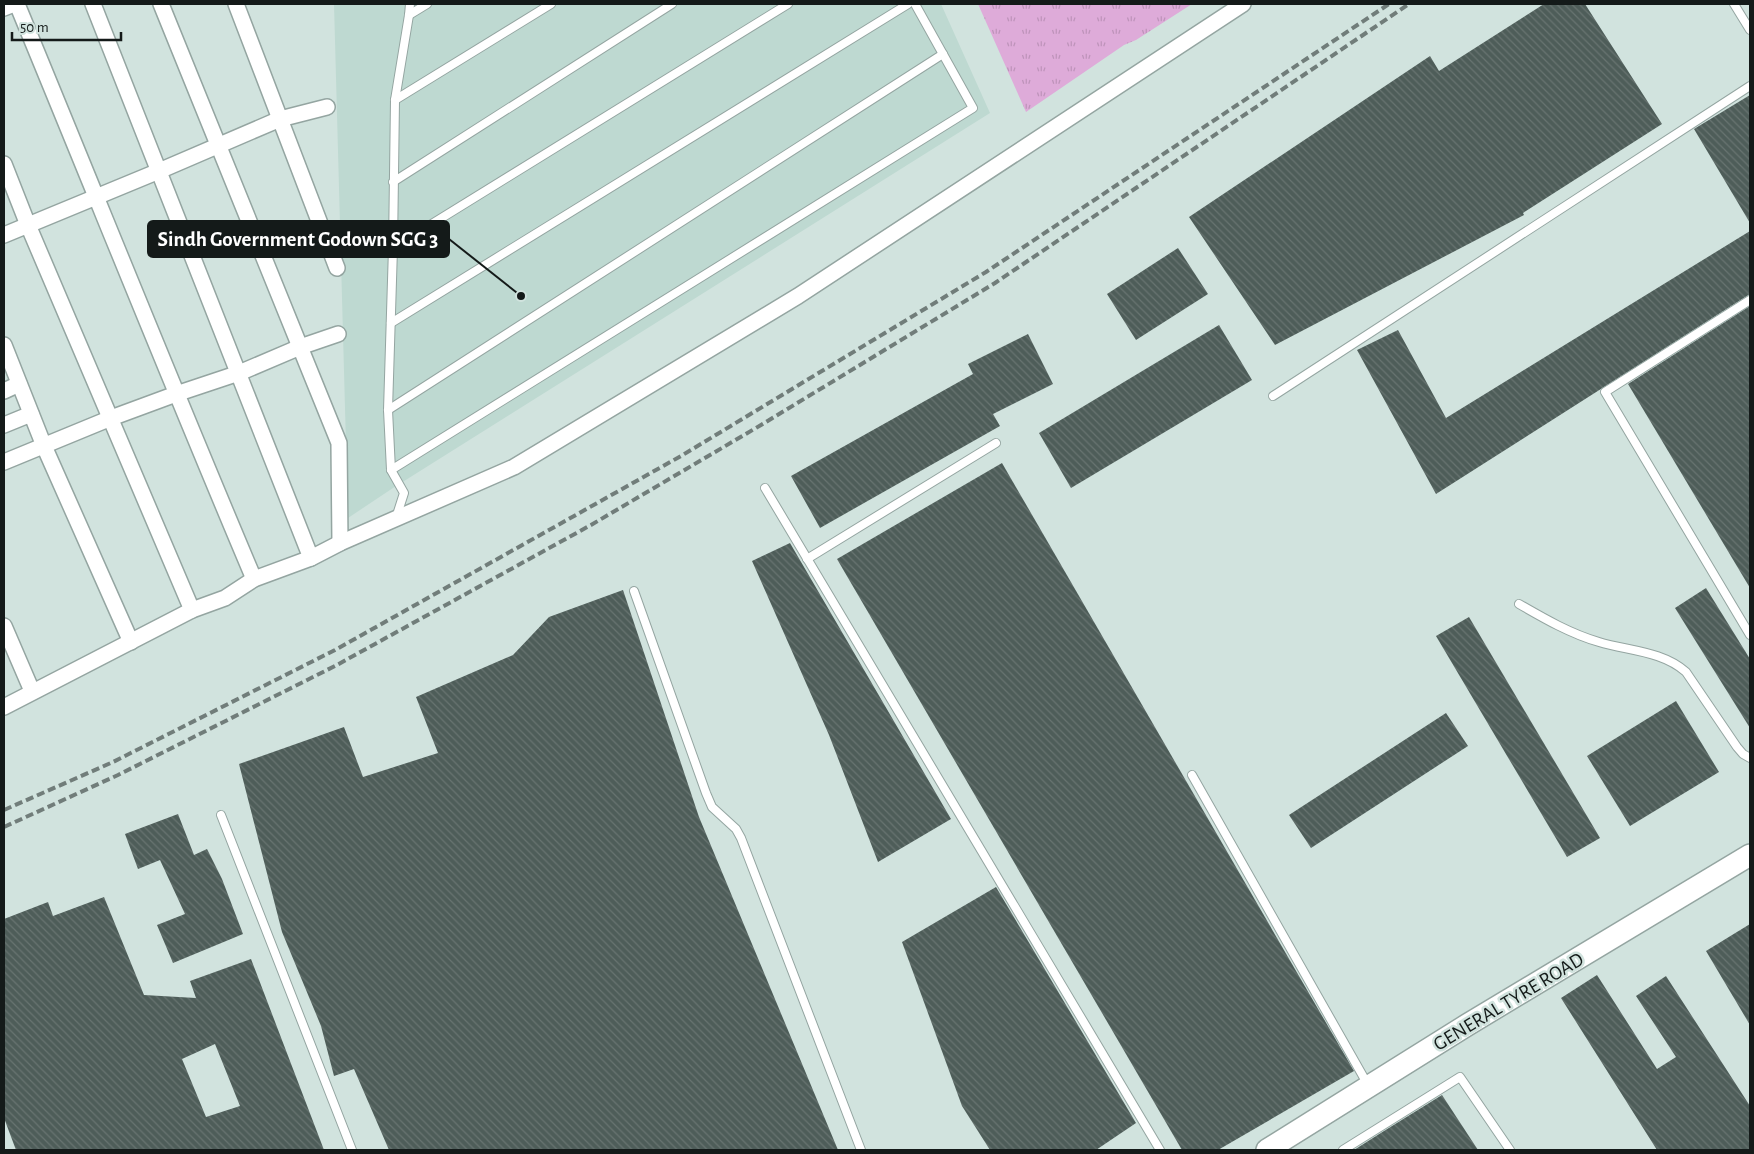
<svg xmlns="http://www.w3.org/2000/svg" width="1754" height="1154" font-family="'Alegreya Sans',sans-serif">
<style>
.built{fill:#bed9d1}
.grass{fill:url(#grass-tufts)}
.building{fill:url(#building-back-hatch);fill-rule:evenodd}
.lines{fill:none;stroke-linecap:round;stroke-linejoin:round}
.lane-casing{stroke:#94a5a1;stroke-width:10}
.street-casing{stroke:#94a5a1;stroke-width:18}
.secondary-casing{stroke:#94a5a1;stroke-width:24}
.lane{stroke:#fff;stroke-width:8}
.street{stroke:#fff;stroke-width:15}
.secondary{stroke:#fff;stroke-width:21}
.rail{stroke:#717d7a;stroke-width:4;stroke-dasharray:8 4;stroke-linecap:butt}
.labels{text-anchor:middle;stroke-width:5;stroke-linejoin:round;paint-order:stroke}
.street-label{font-size:20px;fill:#141a19;stroke:#d1e3de}
.leader{fill:none;stroke:#141a19;stroke-width:2}
.callout-dot{fill:#141a19;stroke:#d1e3de;stroke-width:2}
.callout{fill:#141a19;stroke:#141a19;stroke-width:2}
.callout-label{font-size:21px;text-anchor:middle;font-weight:bold;fill:#fff}
</style>
<defs>
<pattern id="grass-tufts" width="24" height="20" patternUnits="userSpaceOnUse" patternTransform="scale(1.25)"><rect width="24" height="20" fill="#deabd9"/><path d="M3 7l-1-3M5 7V3M7 7l1-3M15 17l-1-3M17 17v-4M19 17l1-3" fill="none" stroke="#be93ba"/></pattern>
<pattern id="building-back-hatch" width="6" height="6" patternUnits="userSpaceOnUse" patternTransform="scale(1.25)"><rect width="6" height="6" fill="#4e5d59"/><path d="M-1 5l2 2M0 0l6 6M5-1l2 2" fill="none" stroke="#687471"/></pattern>
</defs>
<rect width="100%" height="100%" fill="#d1e3de"/>
<polygon class="built" points="334,4 941,4 990,113 393,488 348,518"/>
<polygon class="grass" points="978,4 1192,4 1136,40 1124,45 1026,112"/>
<g class="building">
<polygon points="1544,4 1585,4 1662,124 1523,213 1524,215 1275,345 1189,217 1430,56 1439,71"/>
<polygon points="1750,95 1750,223 1694,129"/>
<polygon points="1750,231 1750,294 1436,494 1357,350 1398,330 1446,418"/>
<polygon points="1178,248 1208,294 1136,340 1107,294"/>
<polygon points="1750,306 1750,588 1628,384"/>
<polygon points="1219,325 1252,380 1071,488 1039,433"/>
<polygon points="1028,334 1053,384 993,414 1000,426 820,528 791,476 973,374 968,364"/>
<polygon points="1002,463 1354,1071 1218,1150 1182,1150 837,559"/>
<polygon points="790,543 951,819 878,862 829,735 752,561"/>
<polygon points="1706,588 1750,659 1750,728 1675,608"/>
<polygon points="623,590 699,817 838,1150 389,1150 354,1069 334,1076 321,1026 282,932 239,764 344,727 363,777 438,753 416,697 513,655 549,617"/>
<polygon points="1469,617 1600,838 1567,857 1436,636"/>
<polygon points="1676,701 1719,772 1630,826 1587,756"/>
<polygon points="1446,713 1468,746 1311,848 1289,815"/>
<polygon points="178,814 194,855 207,849 222,879 243,934 173,963 157,925 185,914 160,860 138,869 125,834"/>
<polygon points="996,887 1136,1123 1096,1150 990,1150 962,1106 902,942"/>
<path d="M 104,897 L 144,995 L 196,998 L 190,981 L 251,959 L 324,1150 L 16,1150 L 4,1118 L 4,919 L 48,902 L 53,916 ZM 215,1044 L 240,1106 L 206,1117 L 182,1059 Z"/>
<polygon points="1750,924 1750,1025 1706,951"/>
<polygon points="1597,975 1657,1069 1676,1057 1636,996 1666,976 1750,1106 1750,1150 1657,1150 1561,998"/>
<polygon points="1442,1095 1478,1150 1354,1150 1384,1131"/>
</g>
<g class="lines">
<defs>
<g id="lane">
<polyline points="1734,4 1750,30"/>
<polyline points="409,15 427,4"/>
<polyline points="395,100 551,4"/>
<polyline points="393,182 672,4"/>
<polyline points="393,248 788,4"/>
<polyline points="1750,300 1605,392 1750,635"/>
<polyline points="391,323 908,4"/>
<polyline points="1273,396 1750,86"/>
<polyline points="388,410 943,54"/>
<polyline points="391,470 973,108 915,4"/>
<polyline points="765,488 1160,1150"/>
<polyline points="396,518 404,493 391,470 388,410 393,248 395,100 409,15 410,4"/>
<polyline points="807,559 996,443"/>
<polyline points="634,591 706,793 712,807 736,829 741,838 861,1150"/>
<path d="M 1519,604 C 1545,619 1571,634 1599,642 C 1629,651 1662,651 1686,672 L 1737,747 L 1743,754 L 1750,758"/>
<polyline points="1192,775 1368,1085"/>
<polyline points="221,815 352,1150"/>
<polyline points="1343,1150 1460,1077 1510,1150"/>
</g>
<g id="street">
<path d="M 17,4 C 96,195 173,388 254,579"/>
<polyline points="93,4 311,558"/>
<polyline points="161,4 339,443 340,543"/>
<polyline points="236,4 337,268"/>
<polyline points="4,8 14,4"/>
<polyline points="4,164 28,225 192,610"/>
<polyline points="4,235 159,171 280,119 327,107"/>
<polyline points="4,345 44,446 131,642"/>
<polyline points="4,391 19,384"/>
<polyline points="4,425 31,414"/>
<polyline points="4,462 111,418 176,394 239,373 300,347 338,334"/>
<polyline points="4,626 32,691"/>
<polyline points="4,707 192,610 225,598 254,579 311,558 340,543 514,467 798,296 1243,4"/>
</g>
<polyline id="secondary" points="1267,1150 1467,1025 1750,855"/>
</defs>
<use href="#lane" class="lane-casing"/>
<use href="#street" class="street-casing"/>
<use href="#secondary" class="secondary-casing"/>
<use href="#lane" class="lane"/>
<use href="#street" class="street"/>
<use href="#secondary" class="secondary"/>
<g class="rail">
<polyline points="4,810 113,762 335,650 681,456 986,272 1389,4"/>
<polyline points="4,827 118,775 335,666 591,525 761,425 995,283 1409,4"/>
</g>
</g>
<g class="labels">
<g class="street-label">
<text transform="translate(1508 1001) rotate(-31)" y="7">GENERAL TYRE ROAD</text>
</g>
</g>
<path class="leader" d="M521 296L449 239"/>
<circle class="callout-dot" cx="521" cy="296" r="5"/>
<rect class="callout" x="148" y="221" width="301" height="36" rx="5"/>
<g class="callout-label">
<text x="298" y="246">Sindh Government Godown SGG 3</text>
</g>
<rect width="1754" height="1154" fill="none" stroke="#141a19" stroke-width="10"/>
<path d="M12 32v8h109v-8" fill="none" stroke="#141a19" stroke-width="2.5"/>
<text x="20" y="32" font-size="15" fill="#141a19" stroke="#d1e3de" stroke-width="4" paint-order="stroke">50 m</text>
</svg>
